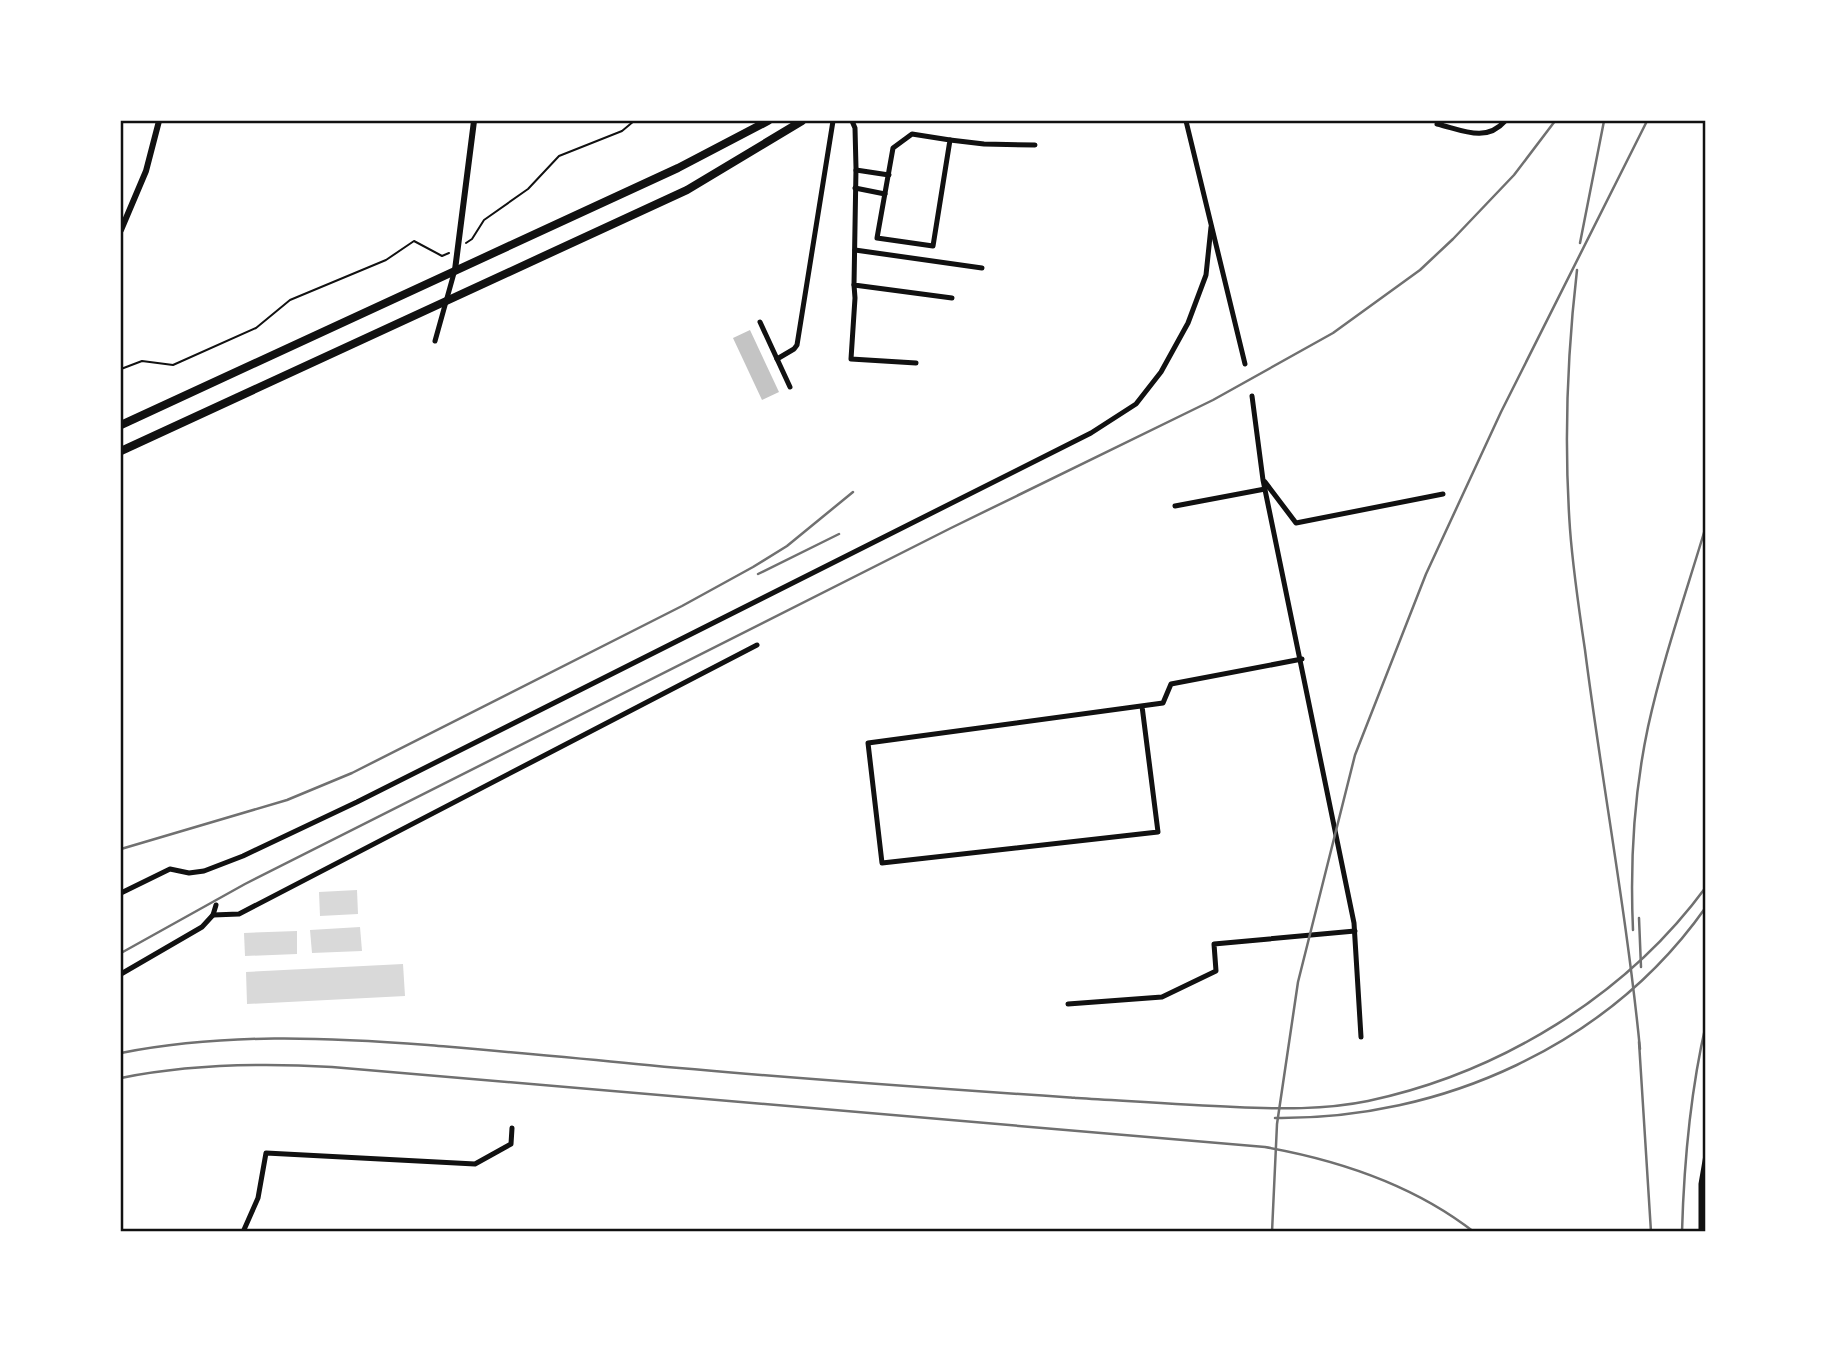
<svg xmlns="http://www.w3.org/2000/svg" width="1827" height="1353" font-family="'Titillium Web',sans-serif">
<style>
.water{fill:#d9d9d9}
.building{fill:#c4c4c4}
.lines{fill:none;stroke-linecap:round;stroke-linejoin:round}
.path{stroke:#111;stroke-width:2}
.minor{stroke:#111;stroke-width:5}
.tertiary{stroke:#111;stroke-width:6}
.primary{stroke:#111;stroke-width:8}
.rail{stroke:#707070;stroke-width:2.5}
.neatline{fill:none;stroke:#111;stroke-width:2.5}
</style>
<rect width="100%" height="100%" fill="#fff"/>
<g class="water">
<polygon points="357,890 358,914 320,916 319,892"/>
<polygon points="360,927 362,951 312,953 310,930"/>
<polygon points="297,931 297,954 245,956 244,933"/>
<polygon points="403,964 405,996 247,1004 246,972"/>
</g>
<polygon class="building" points="750,330 779,392 762,400 733,338"/>
<g class="lines">
<g class="path">
<polyline points="466,243 472,239 484,220 528,189 559,156 622,131 634,121"/>
<polyline points="121,369 142,361 173,365 256,328 290,300 386,260 414,241 442,256 449,253"/>
</g>
<g class="minor">
<polyline points="852,121 855,128 856,168 854,285 952,298"/>
<polyline points="1186,121 1245,364"/>
<path d="M 1437,124 C 1462,130 1486,143 1505,121"/>
<polygon points="912,134 950,140 933,246 877,238 893,148"/>
<polyline points="950,140 984,144 1035,145"/>
<polyline points="856,170 889,175"/>
<polyline points="855,188 885,194"/>
<polyline points="855,250 982,268"/>
<polyline points="854,285 855,298 851,359 916,363"/>
<polyline points="760,322 790,387"/>
<polyline points="435,341 454,273"/>
<polyline points="777,359 794,349 797,345 833,121"/>
<polyline points="1252,396 1263,480 1354,923 1361,1037"/>
<polyline points="1265,482 1296,523 1443,494"/>
<polyline points="1175,506 1265,489"/>
<polyline points="1142,706 1158,832 882,863 868,743 1163,703 1171,684 1302,659"/>
<polyline points="121,893 170,869 189,873 204,871 243,856 357,802 1091,433 1136,404 1161,372 1188,323 1206,275 1211,227"/>
<polyline points="213,915 216,905"/>
<polyline points="121,974 202,927 213,915 239,914 757,645"/>
<polyline points="1068,1004 1162,997 1216,971 1214,944 1355,931"/>
<polyline points="243,1232 258,1198 266,1153 475,1164 511,1144 512,1128"/>
<polyline points="1701,1232 1701,1184 1706,1155"/>
</g>
<g class="tertiary">
<polyline points="121,230 146,171 159,121"/>
<polyline points="455,270 474,121"/>
</g>
<g class="primary">
<polyline points="121,425 678,168 768,121"/>
<polyline points="121,451 687,190 802,121"/>
</g>
<g class="rail">
<polyline points="1580,243 1604,121"/>
<path d="M 1577,270 C 1567,356 1564,443 1570,529 C 1573,570 1579,610 1585,650 C 1602,783 1627,916 1640,1049"/>
<polyline points="758,574 839,534"/>
<polyline points="121,849 287,800 352,773 682,606 753,567 787,546 853,492"/>
<polyline points="1639,918 1641,967"/>
<path d="M 1633,930 C 1630,863 1634,793 1648,727 C 1663,659 1686,593 1706,526"/>
<polyline points="121,953 245,884 951,528 1213,400 1333,333 1420,270 1453,239 1514,175 1555,121"/>
<polyline points="1639,1042 1651,1232"/>
<path d="M 121,1053 C 223,1033 325,1037 428,1045 C 497,1051 567,1057 636,1064 C 782,1078 930,1088 1077,1098 C 1129,1101 1182,1105 1235,1107 C 1279,1109 1324,1110 1368,1101 C 1500,1073 1626,996 1706,887"/>
<path d="M 121,1078 C 190,1064 262,1063 332,1067 L 1265,1147 C 1338,1160 1414,1185 1474,1232"/>
<path d="M 1275,1118 C 1442,1120 1609,1045 1706,907"/>
<polyline points="1272,1232 1277,1124 1298,982 1355,755 1426,574 1501,412 1647,121"/>
<path d="M 1682,1232 C 1684,1162 1690,1093 1706,1024"/>
</g>
</g>
<rect width="1827" height="1353" fill="none" stroke="#ffffff" stroke-width="245"/>
<rect x="122" y="122" width="1582" height="1108" class="neatline"/>
</svg>
